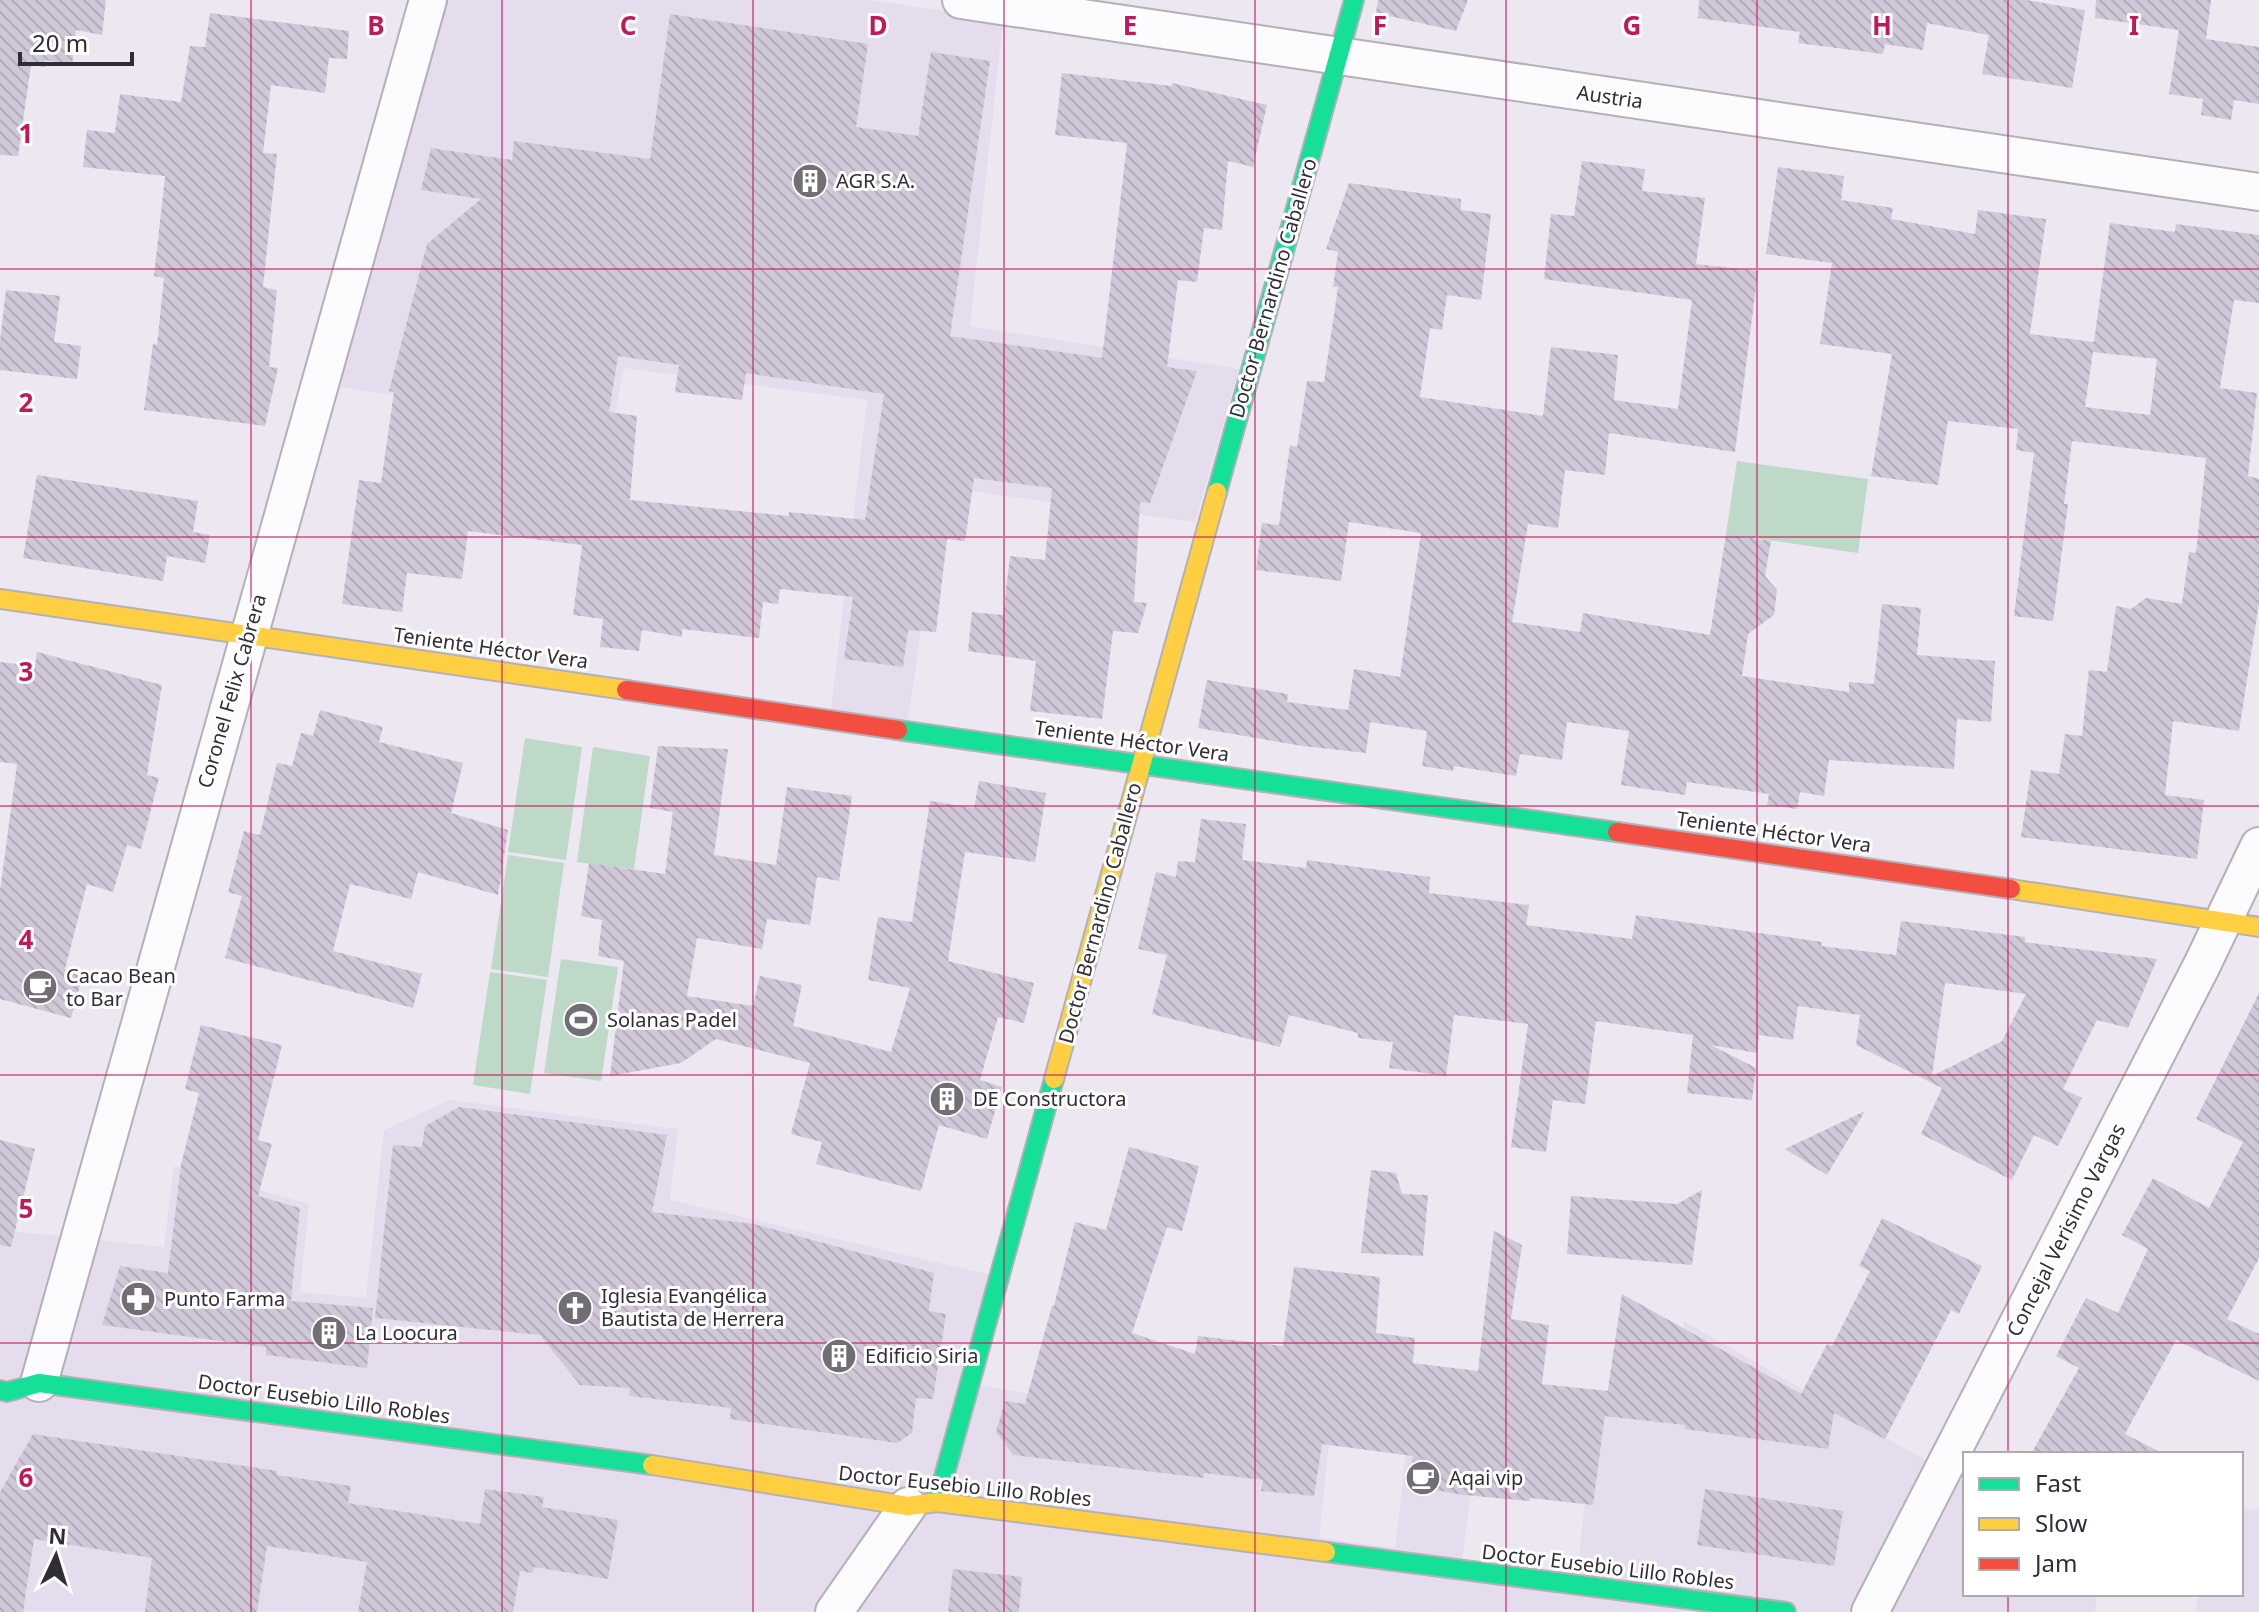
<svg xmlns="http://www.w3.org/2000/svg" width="2259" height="1612" font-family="'Noto Sans',sans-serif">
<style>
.built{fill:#e5dcee}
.garden{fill:#bfd9c8}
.building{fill:url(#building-back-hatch);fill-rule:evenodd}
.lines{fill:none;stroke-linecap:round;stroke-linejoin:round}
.street-casing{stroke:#b4b0b7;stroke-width:40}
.fast-casing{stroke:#b4b0b7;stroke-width:22}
.slow-casing{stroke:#b4b0b7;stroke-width:22}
.jam-casing{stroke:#b4b0b7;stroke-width:22}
.street{stroke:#fcfbfd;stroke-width:36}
.fast{stroke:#16e098;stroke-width:18}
.slow{stroke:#ffcf43;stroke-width:18}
.jam{stroke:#f24e42;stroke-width:18}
.grid{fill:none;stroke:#c2185b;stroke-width:2;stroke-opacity:0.55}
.labels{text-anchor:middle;stroke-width:6;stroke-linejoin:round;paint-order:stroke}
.street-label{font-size:20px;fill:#312d34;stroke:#fff}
.poi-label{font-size:20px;fill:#312d34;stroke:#fff;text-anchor:start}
.grid-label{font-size:26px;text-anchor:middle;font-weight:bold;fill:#c2185b;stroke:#fff;stroke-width:6;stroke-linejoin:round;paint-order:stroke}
</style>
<defs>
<pattern id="building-back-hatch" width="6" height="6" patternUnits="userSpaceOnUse" patternTransform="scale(2)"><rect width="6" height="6" fill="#d0c8d9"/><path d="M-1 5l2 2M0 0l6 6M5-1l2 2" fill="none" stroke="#b3acbb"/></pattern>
</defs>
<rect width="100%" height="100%" fill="#ece7f1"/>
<g class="built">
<polygon points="439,0 870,0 1003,20 970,326 1239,369 1195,522 942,487 908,720 831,710 867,400 624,368 612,428 332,386"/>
<polygon points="450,1100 678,1129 670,1200 1008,1279 981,1386 1263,1430 1335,1385 1319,1538 1395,1548 1408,1437 1476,1450 1462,1561 1577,1573 1596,1404 1674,1414 1684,1321 1965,1483 1965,1594 2097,1594 2095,1612 0,1611 0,1230 164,1247 174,1166 309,1204 300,1292 366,1298 384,1130"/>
<polygon points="2241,1509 2259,1510 2259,1612 2196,1612 2198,1594 2241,1594"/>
</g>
<g class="garden">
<polygon points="1737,461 1868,479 1858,553 1726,534"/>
<polygon points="525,738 582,747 566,860 508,852"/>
<polygon points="593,747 650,756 634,869 577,862"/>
<polygon points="508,855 564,863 548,977 491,969"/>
<polygon points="561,959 618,967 601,1081 544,1073"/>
<polygon points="490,972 547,980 530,1094 473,1085"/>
</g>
<g class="building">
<polygon points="0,0 106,0 102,35 76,30 72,65 45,60 45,67 31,65 18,156 0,155"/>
<polygon points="1378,0 1468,0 1456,31 1376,13"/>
<polygon points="1699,0 2026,0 2085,10 2072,88 1982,74 1989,35 1927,23 1923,50 1885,44 1883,54 1798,43 1800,32 1698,18"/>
<polygon points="2096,0 2211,0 2206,39 2259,47 2259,104 2234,100 2231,120 2201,115 2203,99 2169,94 2179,30 2095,18"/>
<polygon points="210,13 349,31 347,59 329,58 325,93 271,85 263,153 277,154 263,287 277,290 269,367 278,368 265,426 144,410 153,344 157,345 164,278 154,276 165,176 83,167 87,130 115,133 120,94 181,102 190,46 205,47"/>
<path d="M 670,14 L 868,44 L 856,127 L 918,136 L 931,52 L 990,61 L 950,336 L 1102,358 L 1127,143 L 1055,135 L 1062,73 L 1172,86 L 1172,83 L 1267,105 L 1253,167 L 1228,161 L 1222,230 L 1204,228 L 1197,282 L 1178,280 L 1167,367 L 1197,371 L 1150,503 L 1140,502 L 1134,602 L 1147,603 L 1138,633 L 1113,631 L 1102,719 L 1030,711 L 1036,661 L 968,651 L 972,612 L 1003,615 L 1010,556 L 1045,560 L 1052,488 L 974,478 L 965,541 L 947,539 L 936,632 L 908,630 L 903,667 L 844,659 L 853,597 L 780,589 L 778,604 L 763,602 L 759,638 L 682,629 L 682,637 L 642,630 L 639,651 L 600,647 L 603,619 L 573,615 L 582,545 L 468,531 L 462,579 L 407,573 L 402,612 L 342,604 L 359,480 L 381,483 L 394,392 L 389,391 L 427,244 L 481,199 L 421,190 L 431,148 L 512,160 L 514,141 L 650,159 ZM 618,356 L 679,365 L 675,392 L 742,400 L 746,373 L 884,394 L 865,520 L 789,512 L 789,516 L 630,500 L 637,416 L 609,412 Z"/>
<polygon points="1582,161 1645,169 1642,191 1705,198 1696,264 1758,271 1735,452 1609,433 1605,475 1565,470 1558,528 1528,524 1512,622 1580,632 1583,613 1710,635 1726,534 1771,541 1765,576 1777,590 1774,615 1748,634 1742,676 1849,692 1849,682 1874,684 1882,604 1921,608 1917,655 1995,661 1991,722 1957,719 1954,769 1829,760 1824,796 1800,792 1797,809 1767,805 1769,794 1687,782 1685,795 1621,785 1629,731 1567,722 1562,760 1520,754 1516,776 1454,766 1453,771 1422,766 1427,731 1370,722 1366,753 1302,746 1198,728 1207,680 1288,694 1287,702 1348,710 1354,669 1400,677 1421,533 1349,522 1341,581 1256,570 1262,523 1279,525 1290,445 1297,447 1307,381 1324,382 1338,287 1333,287 1338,252 1326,249 1349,183 1461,199 1461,210 1491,214 1481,300 1447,295 1442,330 1430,328 1420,397 1543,416 1551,347 1618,355 1614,400 1678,409 1692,300 1544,279 1551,214 1574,216"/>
<path d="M 1778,167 L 1844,176 L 1841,200 L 1893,208 L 1891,219 L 1975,234 L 1978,210 L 2046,219 L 2030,334 L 2094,342 L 2110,223 L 2175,232 L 2176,224 L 2259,235 L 2259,303 L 2234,300 L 2220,388 L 2257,393 L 2248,476 L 2259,479 L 2259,603 L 2239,731 L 2173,721 L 2165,795 L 2204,800 L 2197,859 L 2021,837 L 2031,770 L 2059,774 L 2065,734 L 2082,736 L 2089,670 L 2107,672 L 2116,606 L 2131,609 L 2146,598 L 2182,604 L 2189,552 L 2196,553 L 2206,458 L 2072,441 L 2064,504 L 2068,504 L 2053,621 L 2014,616 L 2034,453 L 2016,450 L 2018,429 L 1948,421 L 1938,485 L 1871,476 L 1892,354 L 1820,344 L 1832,263 L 1766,254 ZM 2093,352 L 2157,359 L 2150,415 L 2085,407 Z"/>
<polygon points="6,290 60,296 54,342 81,346 77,379 0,370 0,341"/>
<polygon points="37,475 198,501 193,532 210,535 205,563 167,556 163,581 23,558"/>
<polygon points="37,652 162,685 147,775 159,778 141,849 127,845 113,892 87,884 65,969 83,974 71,1018 0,999 0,891 17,764 0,762 0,662 35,666"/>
<polygon points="320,710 383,727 379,742 463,763 451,813 508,830 498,895 418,872 411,899 350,884 333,951 422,974 413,1008 225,958 242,896 228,892 244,831 260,835 277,763 292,766 301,733 313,736"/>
<polygon points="658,746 728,749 714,855 776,865 787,787 852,796 839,881 817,877 810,925 767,919 762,949 697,938 687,996 753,1006 760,976 802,985 793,1026 891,1052 910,988 868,980 878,917 912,922 930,801 974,808 979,781 1046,793 1035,862 965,852 948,961 1034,983 1024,1023 998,1017 980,1080 1002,1087 987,1139 939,1125 921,1191 816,1164 822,1142 791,1134 810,1063 716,1039 681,1063 610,1076 624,961 598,956 602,920 581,916 589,863 665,874 673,812 650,808"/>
<path d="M 1201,819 L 1246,824 L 1242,860 L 1306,868 L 1307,860 L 1430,877 L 1429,893 L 1529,905 L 1526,925 L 1632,939 L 1636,915 L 1822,942 L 1821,946 L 1896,955 L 1901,921 L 2025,937 L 2025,942 L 2157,959 L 2128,1028 L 2097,1020 L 2063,1089 L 2082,1098 L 2058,1146 L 2034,1135 L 2012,1180 L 1921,1134 L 1942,1088 L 1856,1045 L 1860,1015 L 1798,1006 L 1793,1040 L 1759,1035 L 1757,1053 L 1711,1045 L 1756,1068 L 1752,1100 L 1687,1093 L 1693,1035 L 1596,1021 L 1585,1104 L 1553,1100 L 1546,1152 L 1511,1147 L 1528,1024 L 1454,1015 L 1446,1076 L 1389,1068 L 1393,1042 L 1358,1038 L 1358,1033 L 1289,1015 L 1280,1047 L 1152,1014 L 1167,955 L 1138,949 L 1156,872 L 1176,877 L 1178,861 L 1195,862 ZM 1945,983 L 2026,994 L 2002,1041 L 1932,1076 Z"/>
<polygon points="2259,993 2259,1258 2227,1319 2259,1334 2259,1381 2176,1340 2125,1434 2164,1454 2031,1454 2079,1368 2056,1356 2086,1298 2118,1313 2148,1249 2122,1235 2153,1178 2209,1208 2243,1142 2196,1119"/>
<polygon points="201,1025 282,1045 258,1140 272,1144 258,1196 300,1208 291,1301 373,1308 367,1368 266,1355 266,1347 102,1325 120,1266 168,1273 181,1165 199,1093 185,1089"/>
<polygon points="459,1107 667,1135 652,1212 754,1224 934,1273 929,1311 946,1314 933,1399 916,1398 912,1433 897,1443 730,1419 731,1408 629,1396 630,1388 580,1385 540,1335 375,1318 393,1145 422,1147 425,1126"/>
<polygon points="1865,1111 1827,1175 1785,1149"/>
<polygon points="0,1140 35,1149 11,1247 0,1245"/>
<polygon points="1129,1147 1199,1166 1182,1231 1167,1227 1132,1333 1195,1354 1198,1336 1283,1346 1294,1267 1380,1277 1376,1333 1415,1338 1413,1363 1478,1371 1494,1231 1522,1245 1511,1319 1549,1325 1542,1384 1608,1391 1593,1505 1530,1498 1530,1501 1464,1495 1410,1486 1413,1456 1322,1444 1314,1496 1261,1491 1263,1480 1204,1473 1204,1478 1013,1455 996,1432 1005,1401 1025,1404 1052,1306 1054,1306 1075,1222 1106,1230"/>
<polygon points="1371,1170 1396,1173 1402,1194 1428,1195 1423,1256 1361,1253"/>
<polygon points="1702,1190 1692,1265 1567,1254 1571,1196 1677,1204"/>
<polygon points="1882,1218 1982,1266 1959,1314 1951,1310 1885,1439 1834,1413 1828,1449 1685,1429 1685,1425 1604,1416 1622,1294 1801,1394 1827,1344 1832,1346 1870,1271 1859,1266"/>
<polygon points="33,1434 277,1471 277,1475 351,1486 348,1503 480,1524 485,1489 544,1497 542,1507 618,1520 608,1579 534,1567 533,1573 520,1571 513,1612 358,1612 367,1562 267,1546 257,1612 145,1612 152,1558 34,1539 23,1612 0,1612 0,1492"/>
<polygon points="1705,1489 1843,1511 1834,1566 1697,1545"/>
<polygon points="953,1569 1022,1577 1019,1612 948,1612"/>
</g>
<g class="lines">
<defs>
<g id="street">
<polyline points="961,0 2259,192"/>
<polyline points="39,1383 428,0"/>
<polyline points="834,1612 908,1506"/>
<polyline points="1870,1612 2202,965 2259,846"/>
</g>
<g id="fast">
<polyline points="1217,492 1354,0"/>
<polyline points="898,730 1617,832"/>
<polyline points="0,1390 7,1392 39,1383 652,1465"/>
<polyline points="937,1502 1054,1079"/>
<polyline points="1326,1552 1786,1612"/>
</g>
<g id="slow">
<polyline points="0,599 626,690"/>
<polyline points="2011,889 2259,927"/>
<polyline points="1054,1079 1217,492"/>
<polyline points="652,1465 908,1506 937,1502 1326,1552"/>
</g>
<g id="jam">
<polyline points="626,690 898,730"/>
<polyline points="1617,832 2011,889"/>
</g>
</defs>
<use href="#street" class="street-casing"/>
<use href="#fast" class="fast-casing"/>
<use href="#slow" class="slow-casing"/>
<use href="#jam" class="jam-casing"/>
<use href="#street" class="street"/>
<use href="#fast" class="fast"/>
<use href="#slow" class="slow"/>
<use href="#jam" class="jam"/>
</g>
<path class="grid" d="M 251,0 L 251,1612M 502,0 L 502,1612M 753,0 L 753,1612M 1004,0 L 1004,1612M 1255,0 L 1255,1612M 1506,0 L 1506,1612M 1757,0 L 1757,1612M 2008,0 L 2008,1454M 0,269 L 2259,269M 0,537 L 2259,537M 0,806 L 2259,806M 0,1075 L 2259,1075M 0,1343 L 2259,1343M 2008,1594 L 2008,1612"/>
<defs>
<symbol id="building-disc" viewBox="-11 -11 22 22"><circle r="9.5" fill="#726e76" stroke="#fff"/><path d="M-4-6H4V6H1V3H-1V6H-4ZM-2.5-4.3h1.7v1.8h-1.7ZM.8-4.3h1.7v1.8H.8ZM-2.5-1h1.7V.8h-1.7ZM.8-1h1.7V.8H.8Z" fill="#fff"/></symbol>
<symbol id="cafe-disc" viewBox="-11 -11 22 22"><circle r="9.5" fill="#726e76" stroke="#fff"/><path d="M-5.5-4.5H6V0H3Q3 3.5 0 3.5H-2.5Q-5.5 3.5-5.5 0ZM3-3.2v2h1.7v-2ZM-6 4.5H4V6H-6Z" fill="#fff"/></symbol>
<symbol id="stadium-disc" viewBox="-11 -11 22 22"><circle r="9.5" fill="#726e76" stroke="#fff"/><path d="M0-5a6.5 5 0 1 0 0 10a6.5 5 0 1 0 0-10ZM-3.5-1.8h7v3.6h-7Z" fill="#fff"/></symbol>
<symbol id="pharmacy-disc" viewBox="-11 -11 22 22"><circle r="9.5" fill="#726e76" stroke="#fff"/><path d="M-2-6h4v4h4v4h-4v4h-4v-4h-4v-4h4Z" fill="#fff"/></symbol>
<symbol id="church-disc" viewBox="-11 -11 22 22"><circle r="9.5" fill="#726e76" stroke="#fff"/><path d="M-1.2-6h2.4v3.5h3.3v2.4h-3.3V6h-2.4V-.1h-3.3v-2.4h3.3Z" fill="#fff"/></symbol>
</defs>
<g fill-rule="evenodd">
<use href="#building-disc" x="790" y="161" width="40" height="40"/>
<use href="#cafe-disc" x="20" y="967" width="40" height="40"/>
<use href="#stadium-disc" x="561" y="1000" width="40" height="40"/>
<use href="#building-disc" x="927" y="1079" width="40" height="40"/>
<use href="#pharmacy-disc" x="118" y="1279" width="40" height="40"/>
<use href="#church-disc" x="555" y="1288" width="40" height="40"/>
<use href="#building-disc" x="309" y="1313" width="40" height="40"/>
<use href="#building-disc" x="819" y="1336" width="40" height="40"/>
<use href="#cafe-disc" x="1403" y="1458" width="40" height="40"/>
</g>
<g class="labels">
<g class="street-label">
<text transform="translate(1610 97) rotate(8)" y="7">Austria</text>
<text transform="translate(1273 288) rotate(-74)" y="7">Doctor Bernardino Caballero</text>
<text transform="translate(491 648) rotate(8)" y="7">Teniente Héctor Vera</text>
<text transform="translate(232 691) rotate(-74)" y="7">Coronel Felix Cabrera</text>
<text transform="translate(1132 741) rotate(8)" y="7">Teniente Héctor Vera</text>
<text transform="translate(1774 832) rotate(8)" y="7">Teniente Héctor Vera</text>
<text transform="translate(1100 913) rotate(-75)" y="7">Doctor Bernardino Caballero</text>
<text transform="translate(2066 1230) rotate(-63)" y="7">Concejal Verisimo Vargas</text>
<text transform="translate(324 1399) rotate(8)" y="7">Doctor Eusebio Lillo Robles</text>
<text transform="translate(965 1486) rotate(6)" y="7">Doctor Eusebio Lillo Robles</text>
<text transform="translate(1608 1567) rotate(7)" y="7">Doctor Eusebio Lillo Robles</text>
</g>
<g class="poi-label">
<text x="836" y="188">AGR S.A.</text>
<text x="66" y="983">Cacao Bean<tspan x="66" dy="23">to Bar</tspan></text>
<text x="607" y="1027">Solanas Padel</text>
<text x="973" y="1106">DE Constructora</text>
<text x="601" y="1303">Iglesia Evangélica<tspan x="601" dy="23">Bautista de Herrera</tspan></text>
<text x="164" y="1306">Punto Farma</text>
<text x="355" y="1340">La Loocura</text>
<text x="865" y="1363">Edificio Siria</text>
<text x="1449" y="1485">Aqai vip</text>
</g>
</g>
<g class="grid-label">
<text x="376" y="35">B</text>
<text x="628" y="35">C</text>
<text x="878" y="35">D</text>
<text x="1130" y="35">E</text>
<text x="1380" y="35">F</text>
<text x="1632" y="35">G</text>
<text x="1882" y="35">H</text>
<text x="2134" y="35">I</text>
<text x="26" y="143">1</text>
<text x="26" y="412">2</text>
<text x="26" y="681">3</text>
<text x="26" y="949">4</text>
<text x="26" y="1218">5</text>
<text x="26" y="1487">6</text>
</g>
<rect x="1963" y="1452" width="280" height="144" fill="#ffffff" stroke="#adabae" stroke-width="2"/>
<rect x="1979" y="1478" width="40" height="12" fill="#16e098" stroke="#adabae" stroke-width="2"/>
<text x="2035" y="1492" font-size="24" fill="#312d34">Fast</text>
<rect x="1979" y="1518" width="40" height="12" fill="#ffcf43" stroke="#adabae" stroke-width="2"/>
<text x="2035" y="1532" font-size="24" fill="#312d34">Slow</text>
<rect x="1979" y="1558" width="40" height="12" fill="#f24e42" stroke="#adabae" stroke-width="2"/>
<text x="2035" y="1572" font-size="24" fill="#312d34">Jam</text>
<g transform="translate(56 1556) rotate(4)" stroke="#ffffff" stroke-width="6" paint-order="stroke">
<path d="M0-6L14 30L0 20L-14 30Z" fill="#312d34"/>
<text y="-12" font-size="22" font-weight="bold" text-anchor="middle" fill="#312d34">N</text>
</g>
<path d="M20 52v12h112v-12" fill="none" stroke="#312d34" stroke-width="4"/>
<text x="32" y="52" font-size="24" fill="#312d34" stroke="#ffffff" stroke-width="6" paint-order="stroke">20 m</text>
</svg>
